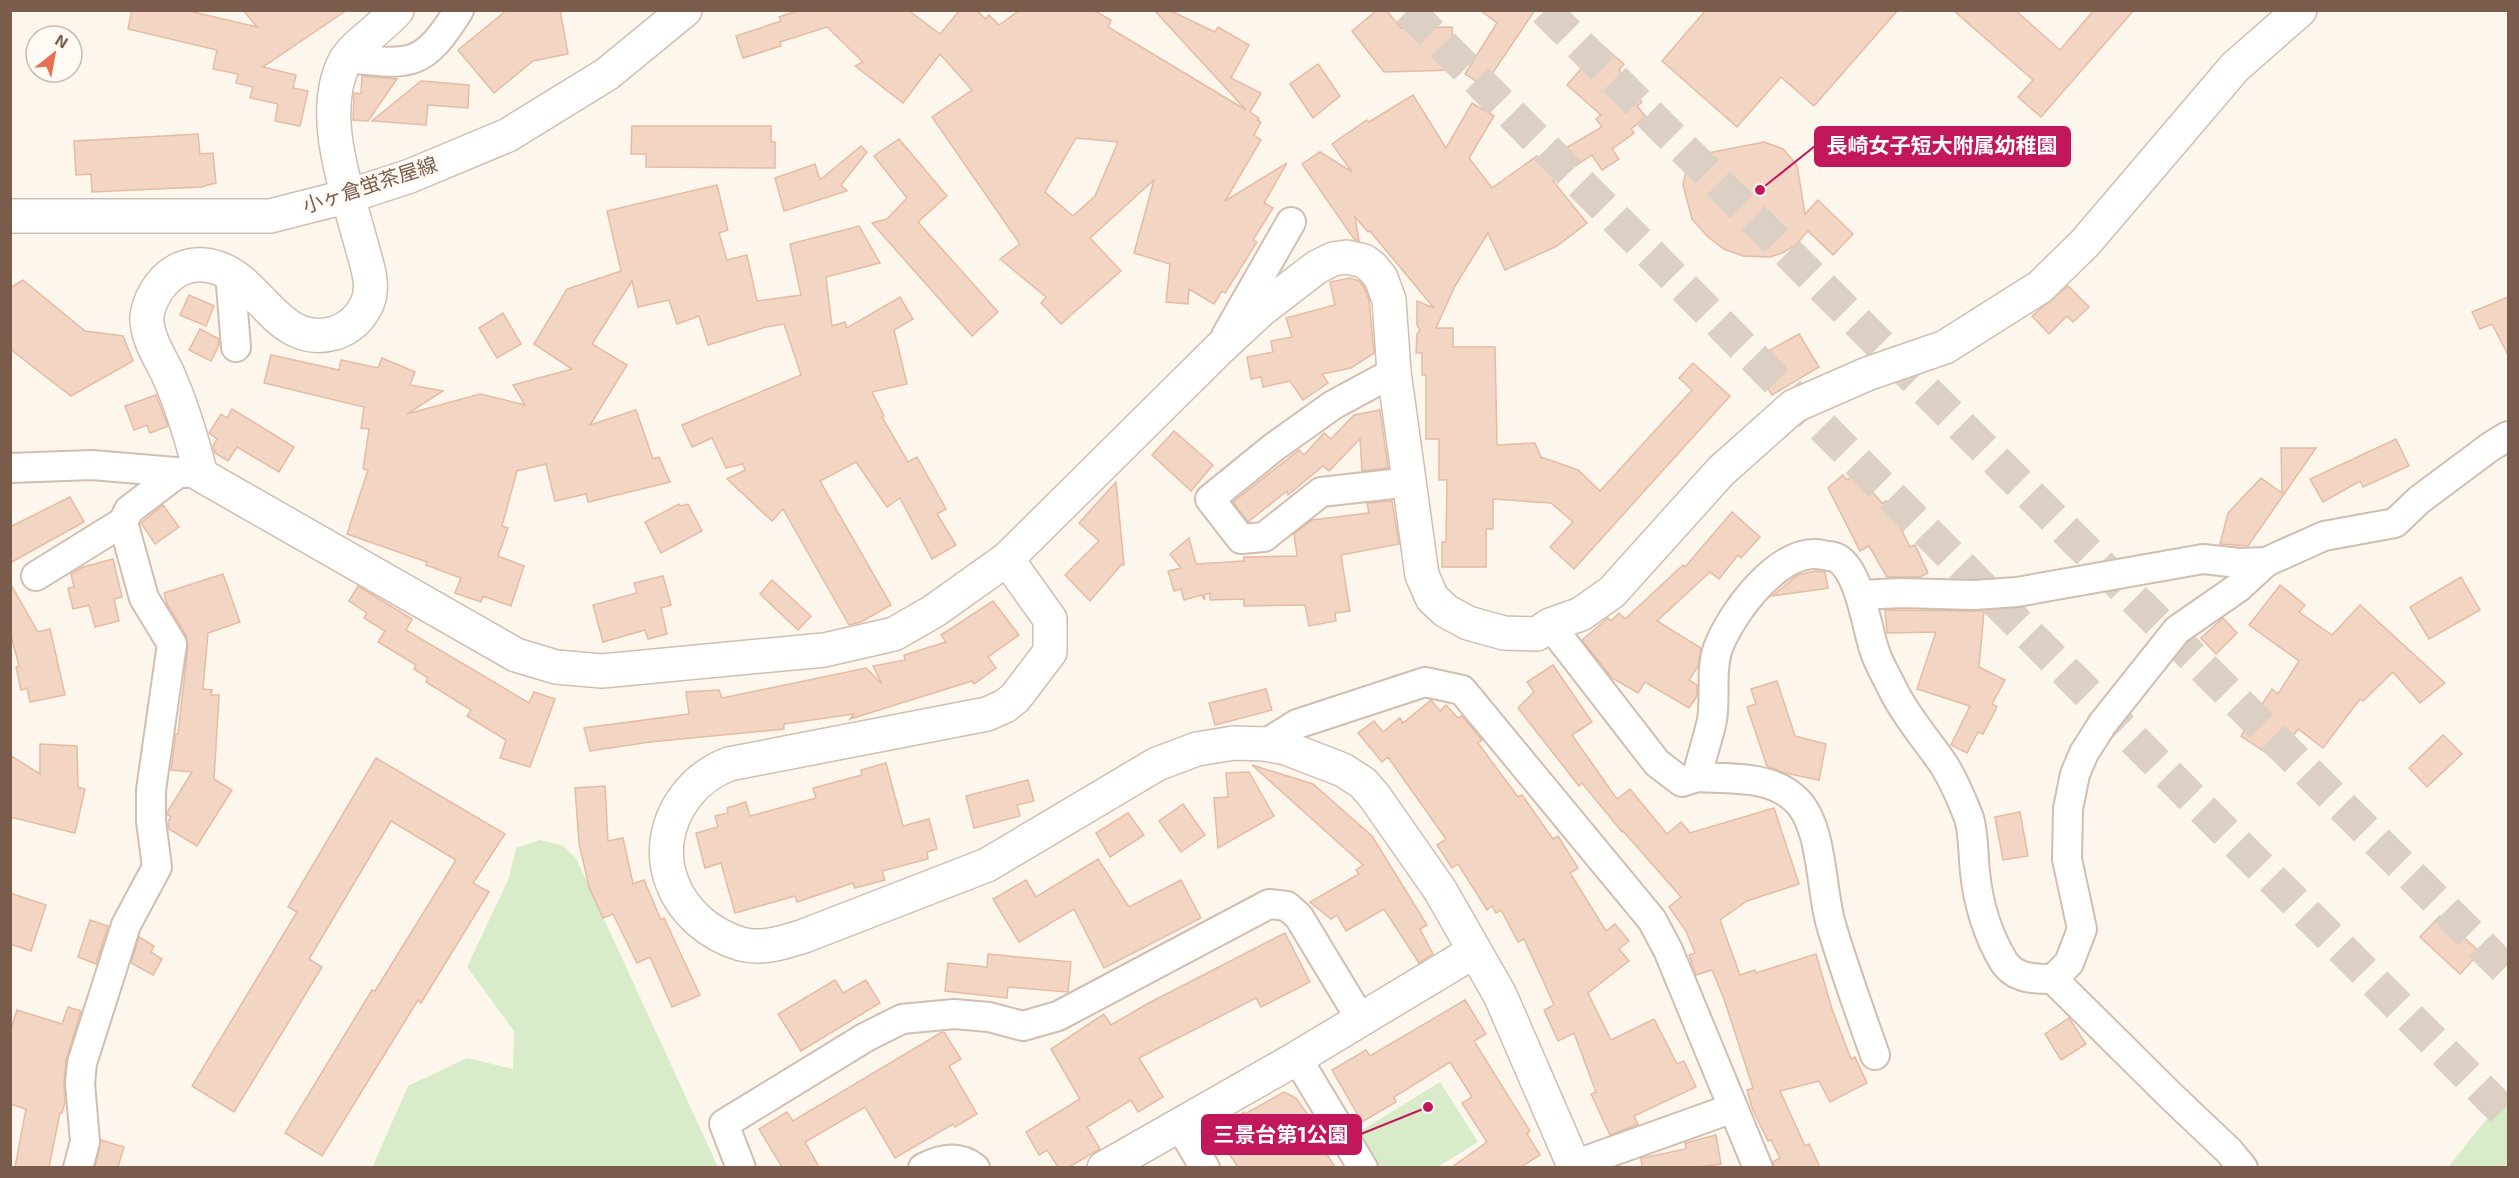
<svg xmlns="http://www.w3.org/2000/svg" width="2519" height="1178" font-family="'Exo 2','Noto Sans JP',sans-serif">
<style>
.green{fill:#d8ecc9}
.building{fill:#f3d5c3;stroke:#e6bba3;stroke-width:1.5;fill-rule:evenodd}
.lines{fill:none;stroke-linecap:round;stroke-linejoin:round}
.motorway-tunnel{stroke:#dcd0c4;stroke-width:33;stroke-dasharray:33 16;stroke-linecap:butt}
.minor-casing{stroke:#d1beb0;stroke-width:32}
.tertiary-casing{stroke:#d1beb0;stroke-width:36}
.minor{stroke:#fff;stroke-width:28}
.tertiary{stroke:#fff;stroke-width:33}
.labels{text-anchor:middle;stroke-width:6;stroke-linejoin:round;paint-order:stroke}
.street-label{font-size:20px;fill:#7a5c4d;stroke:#fffaf3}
.leader{fill:none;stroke:#c2185b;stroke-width:2}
.callout-dot{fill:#c2185b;stroke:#fffaf3;stroke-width:2}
.callout{fill:#c2185b;stroke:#c2185b;stroke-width:2}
.callout-label{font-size:21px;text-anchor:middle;font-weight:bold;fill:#fff}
</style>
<rect width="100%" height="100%" fill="#fdf6ec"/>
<g class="green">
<polygon points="540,840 562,845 576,858 718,1167 372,1168 408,1086 467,1058 513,1069 514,1031 467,967 509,878 516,848"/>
<polygon points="1440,1082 1478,1142 1438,1167 1380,1167 1359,1132"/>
<polygon points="2508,1095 2508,1167 2448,1167 2503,1099"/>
</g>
<g class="building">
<polygon points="132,10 185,10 257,27 243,10 347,10 263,67 296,75 293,88 308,91 300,126 275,121 278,104 250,98 253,87 236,83 238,74 213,69 217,50 128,29"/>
<polygon points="507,10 560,10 568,54 533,61 494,93 458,50"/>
<path d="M 800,10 L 908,10 L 940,34 L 960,10 L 976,10 L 986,19 L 989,15 L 999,25 L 1020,10 L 1093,10 L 1111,20 L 1108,27 L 1246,110 L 1154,10 L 1169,10 L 1215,32 L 1218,27 L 1249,45 L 1231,78 L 1261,93 L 1250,112 L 1259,118 L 1257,120 L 1261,122 L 1254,135 L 1261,140 L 1225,201 L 1287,163 L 1264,203 L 1273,208 L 1253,240 L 1257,242 L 1225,293 L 1222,291 L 1214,304 L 1189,289 L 1188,304 L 1166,302 L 1170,264 L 1134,253 L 1154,180 L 1090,238 L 1121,271 L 1061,324 L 1041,303 L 1046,297 L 1000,259 L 1020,244 L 932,117 L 972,90 L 940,54 L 903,103 L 855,66 L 863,62 L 827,27 L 780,42 L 781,46 L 743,58 L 736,36 L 781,21 L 779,17 ZM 1076,138 L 1118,142 L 1095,196 L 1073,216 L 1045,192 Z"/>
<polygon points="1377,10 1386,10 1401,28 1452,27 1454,70 1384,72 1352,31"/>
<polygon points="1480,10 1535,10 1484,86 1465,74 1497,23"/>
<polygon points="1706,10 1898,10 1814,106 1781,77 1737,127 1662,61"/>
<polygon points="1953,10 2015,10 2060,50 2094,10 2134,10 2041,117 2018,97 2033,80"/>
<polygon points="1602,45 1624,64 1619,70 1642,102 1637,106 1646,117 1631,129 1634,133 1612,149 1619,159 1602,170 1592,155 1553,181 1587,223 1557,246 1505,270 1488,233 1455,286 1436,328 1453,328 1453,347 1495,347 1497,445 1535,443 1541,457 1578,470 1600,491 1692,390 1679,378 1693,363 1730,396 1574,569 1550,547 1573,522 1551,503 1493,499 1493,529 1486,529 1486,567 1442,567 1442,542 1446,542 1447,480 1439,480 1439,439 1426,439 1426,375 1422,375 1422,353 1416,353 1417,334 1420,330 1417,325 1417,301 1434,308 1370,231 1368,232 1355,217 1359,241 1354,239 1302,164 1320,152 1352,172 1332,144 1367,120 1369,122 1413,95 1446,148 1472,103 1494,116 1469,158 1492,188 1537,156 1542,162 1602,127 1596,119 1601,115 1567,85"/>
<polygon points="1318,64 1340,96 1313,118 1290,84"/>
<polygon points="362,76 397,79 368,121 353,120 354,93 361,94"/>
<polygon points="421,81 469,85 468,108 428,105 426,125 372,121"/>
<polygon points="632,126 771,126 771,142 775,142 775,168 646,167 646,154 631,154"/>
<polygon points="198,134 200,154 213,153 216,183 201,187 92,192 91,174 76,175 74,141"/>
<polygon points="899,139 947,196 918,222 998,312 972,336 872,223 887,219 907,198 874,156"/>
<polygon points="1764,142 1783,149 1797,165 1805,214 1818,200 1853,234 1833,255 1808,231 1795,246 1782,253 1770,257 1743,256 1724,249 1708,237 1692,219 1683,185 1687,165 1693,156"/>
<polygon points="861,146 867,152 841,185 847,191 784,211 775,178 815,164 820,180"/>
<polygon points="717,185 728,230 719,233 727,260 747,255 757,301 801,295 790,244 859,226 880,263 826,277 832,326 845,322 847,328 900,297 913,319 894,330 907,384 872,392 884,416 882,417 908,462 917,457 946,509 937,514 956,545 932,559 900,498 887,507 856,462 820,481 891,605 861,622 849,625 783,509 772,521 727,479 745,470 743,464 726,468 712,438 692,447 682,425 801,375 784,324 766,327 708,345 699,316 677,324 669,300 638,307 632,281 592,344 627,365 590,425 636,410 653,459 659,457 670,482 588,502 586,494 555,501 546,464 517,471 502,526 508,528 498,556 524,566 511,606 483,596 481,602 455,593 461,578 426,565 427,562 347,534 368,470 363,469 369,429 361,428 364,407 264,383 271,355 339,370 341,360 378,368 382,358 415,372 410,385 443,391 407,414 480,394 525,405 513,385 572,369 534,344 567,289 621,271 607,211"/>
<polygon points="1350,278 1359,281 1364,287 1369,300 1374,353 1351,368 1322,374 1328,383 1303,400 1290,381 1263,387 1261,377 1251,379 1247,357 1273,352 1271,341 1292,337 1286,318 1335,305 1330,282"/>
<polygon points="23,280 85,331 123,336 133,361 71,396 10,349 10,288"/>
<polygon points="2068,286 2089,307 2073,322 2067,316 2049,334 2032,316"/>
<polygon points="189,295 214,306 206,326 180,315"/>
<polygon points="2508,297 2508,355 2492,324 2480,329 2472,312"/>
<polygon points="503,313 521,344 497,358 479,328"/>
<polygon points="200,329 219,339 219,345 211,361 189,350"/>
<polygon points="1799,334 1819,367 1772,395 1757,370 1767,364 1761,355"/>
<polygon points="156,395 168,426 150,433 147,425 134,430 125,406"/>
<polygon points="232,409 294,447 279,472 237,447 228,461 215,453 213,446 217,439 209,433 221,414 227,418"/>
<polygon points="1380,410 1388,468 1362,471 1360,439 1329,471 1323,466 1288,495 1287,491 1248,522 1233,502 1299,450 1304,455 1324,433 1331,439 1354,415"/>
<polygon points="1174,431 1213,465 1191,491 1152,455"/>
<polygon points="2396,439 2409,466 2363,487 2360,481 2323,502 2310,479"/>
<polygon points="2281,448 2316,448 2248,546 2220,544 2228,513 2261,478 2282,493"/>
<polygon points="1856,473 1882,503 1887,501 1910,547 1915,545 1928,573 1920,577 1887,577 1869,546 1860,551 1828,488 1843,475 1847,480"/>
<polygon points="1116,482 1124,565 1122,564 1090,601 1065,575 1099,541 1079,523"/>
<polygon points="70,497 84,522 10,563 10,527"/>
<polygon points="1392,501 1399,544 1341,555 1350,611 1335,613 1336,621 1309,626 1305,605 1244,606 1244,599 1210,600 1210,593 1204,595 1205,600 1201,595 1184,600 1181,589 1174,591 1168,571 1181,568 1170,554 1189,538 1196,564 1244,561 1244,557 1297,556 1294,534 1312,520 1369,513 1367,503"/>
<polygon points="679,504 680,506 688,504 702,531 661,553 645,522"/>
<polygon points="163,505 179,527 155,544 141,523"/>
<polygon points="1732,512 1760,537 1741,558 1738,555 1719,579 1710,572 1657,621 1701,648 1698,666 1689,680 1697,685 1697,696 1689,708 1645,682 1638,693 1612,678 1582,640 1608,618 1611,621 1619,613 1625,619 1683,565 1685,567"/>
<polygon points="113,559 122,597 114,599 119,621 95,627 89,605 73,609 68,588 74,587 71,574 83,567"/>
<polygon points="1815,571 1825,572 1828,588 1772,596 1798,575"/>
<polygon points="223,574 240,622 208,633 203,689 212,690 211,695 219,695 214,779 232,790 197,846 169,829 168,822 171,817 168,815 168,811 192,772 171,770 176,734 178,734 188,646 186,635 167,604 164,593"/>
<polygon points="663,576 671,605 661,608 667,634 648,639 645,630 603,642 593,605 637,593 634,583"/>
<polygon points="2461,577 2480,610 2429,639 2410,607"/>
<polygon points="772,580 811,616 798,630 760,594"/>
<polygon points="10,583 38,632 50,629 65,695 30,702 27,688 21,690 16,667 19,666 10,632"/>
<polygon points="2280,585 2305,605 2299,612 2332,635 2360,605 2445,683 2420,703 2393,672 2363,701 2360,699 2323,748 2298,729 2277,760 2241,736 2272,689 2278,694 2299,661 2249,625"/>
<polygon points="358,586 412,619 406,630 529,703 534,692 555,699 530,767 500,758 506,740 467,716 471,710 426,682 428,678 414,669 416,665 378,642 385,631 364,618 367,613 349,601"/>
<polygon points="993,601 1019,635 988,657 996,668 974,684 972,681 850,719 854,714 784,724 784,729 650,742 590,751 584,728 689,714 686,692 719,690 722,698 866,668 882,684 873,666 905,660 904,655 946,642 941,635"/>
<polygon points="1885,610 1984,611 1979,667 2005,680 1992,704 1997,707 1983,734 1978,732 1967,753 1951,745 1970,706 1917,689 1936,632 1887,633"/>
<polygon points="2223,618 2237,633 2216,654 2201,638"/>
<polygon points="1553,665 1592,722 1572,735 1617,799 1630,789 1667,834 1681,822 1690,833 1774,808 1799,884 1747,901 1720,920 1740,975 1755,970 1756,973 1816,954 1832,1009 1851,1059 1855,1057 1867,1083 1830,1102 1819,1081 1780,1091 1805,1146 1809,1144 1820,1167 1774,1167 1773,1162 1780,1158 1771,1140 1768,1141 1752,1108 1747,1090 1753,1088 1724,999 1712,970 1696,975 1689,955 1695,953 1686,931 1669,907 1681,897 1623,831 1622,832 1582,783 1579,786 1518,708 1534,692 1527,682"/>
<polygon points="1777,681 1795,736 1826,744 1819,780 1785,773 1767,766 1747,707 1756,704 1751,689"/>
<polygon points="1266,689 1272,710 1215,725 1209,703"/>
<polygon points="1431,700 1440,711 1446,705 1458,718 1462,716 1482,740 1478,743 1518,797 1522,795 1553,839 1558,836 1578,868 1570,873 1606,931 1615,924 1629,941 1619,949 1629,961 1588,993 1611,1040 1654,1019 1677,1064 1684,1061 1696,1087 1634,1116 1638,1124 1610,1135 1591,1094 1596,1092 1574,1033 1558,1041 1544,1010 1554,1005 1524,939 1518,942 1501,910 1496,913 1492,906 1487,910 1458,864 1452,868 1437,845 1446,839 1388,757 1382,762 1358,733 1374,721 1383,732 1400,718 1403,723"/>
<polygon points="2443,735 2462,754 2427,787 2409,768"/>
<polygon points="40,744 77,746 78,787 85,789 75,833 10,817 10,755 40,774"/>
<polygon points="376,758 505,834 473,883 489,892 421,1003 418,1000 322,1156 285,1133 372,990 375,991 456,860 391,821 309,959 322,967 234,1112 192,1086 297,912 288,907"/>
<polygon points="886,763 903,826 929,819 937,849 927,852 928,859 882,871 885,880 855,888 853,883 797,902 795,896 735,913 721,863 705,868 696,833 718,827 715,816 728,813 727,808 746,802 750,816 816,798 813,788 862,775 861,770"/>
<polygon points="1252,765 1313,784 1372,836 1427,925 1420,929 1433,954 1419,963 1384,909 1346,931 1337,915 1331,919 1310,902 1359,874 1356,870 1363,865"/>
<polygon points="1249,772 1274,816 1218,848 1214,798 1228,797 1226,773"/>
<polygon points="1028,780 1034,801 1017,805 1020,816 974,828 966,796"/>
<polygon points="605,786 608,841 623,838 633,884 644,880 661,920 664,918 700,995 672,1007 650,957 637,963 613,914 603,918 589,887 579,843 575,788"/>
<polygon points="1183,804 1205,835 1181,852 1159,821"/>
<polygon points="2020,812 2028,856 2003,860 1995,817"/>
<polygon points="1128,813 1144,835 1110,857 1096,833"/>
<polygon points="1098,859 1129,907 1181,880 1201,918 1104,968 1074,909 1019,942 993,899 1026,880 1036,897"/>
<polygon points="10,893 46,905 31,951 10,944"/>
<polygon points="2440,916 2480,952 2460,974 2420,937"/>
<polygon points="90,920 108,926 96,964 78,957"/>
<polygon points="1285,933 1310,982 1261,1007 1256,998 1139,1058 1163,1097 1138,1112 1131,1100 1087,1127 1100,1149 1069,1167 1058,1167 1047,1150 1039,1155 1026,1132 1080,1099 1051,1049 1104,1014 1111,1025 1147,1004"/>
<polygon points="139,937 154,946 151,952 162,959 153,975 131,963"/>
<polygon points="988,954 1071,962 1068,992 1008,987 1007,998 945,991 948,963 987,967"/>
<polygon points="835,980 843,993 866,980 880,1003 801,1051 778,1014"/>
<polygon points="1465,1000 1486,1034 1474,1041 1530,1131 1527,1134 1540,1155 1521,1167 1452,1167 1487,1142 1462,1103 1472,1097 1450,1062 1394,1097 1396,1102 1362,1122 1332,1070 1366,1050 1370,1056"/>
<polygon points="68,1007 81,1011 66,1061 64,1082 65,1103 62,1113 60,1113 49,1167 15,1167 26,1109 10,1104 10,1032 17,1010 62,1024"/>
<polygon points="2069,1018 2086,1044 2061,1060 2045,1034"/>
<polygon points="942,1032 944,1032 961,1059 949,1066 977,1114 955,1127 953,1124 895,1158 865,1107 805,1142 819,1167 782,1167 759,1129 787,1112 793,1121"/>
<polygon points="1284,1092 1296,1098 1311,1119 1306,1122 1335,1167 1238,1167 1221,1142 1228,1138 1222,1127 1244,1112 1245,1114"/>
<polygon points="1716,1135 1721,1164 1698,1167 1642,1167 1641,1158 1686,1149 1685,1143"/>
<polygon points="101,1140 124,1147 118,1167 95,1167"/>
</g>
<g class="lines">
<g class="motorway-tunnel">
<polyline points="1408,10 2508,1116"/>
<polyline points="1545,10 2508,972"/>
</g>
<defs>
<g id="minor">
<path d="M 347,58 C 411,65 423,68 459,10"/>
<polyline points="230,273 236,347"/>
<polyline points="1226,336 1291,222"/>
<polyline points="1394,372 1333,405 1274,447 1210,499 1241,539 1264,537 1321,492 1410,482"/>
<polyline points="10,468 92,465 187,473"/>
<polyline points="36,576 123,522"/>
<polyline points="1860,595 1901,593 1974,595 2017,592 2203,559 2239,563 2266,562 2324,536 2395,523 2419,500 2490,447 2508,436"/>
<path d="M 1550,625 L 1657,763 L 1682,782 L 1697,777 C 1701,758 1708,739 1712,720 C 1716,696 1710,671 1718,648 C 1731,613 1781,545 1823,555 C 1827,556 1834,556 1837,558 C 1860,572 1866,625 1874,649 C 1878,663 1887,677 1893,690 C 1907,718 1927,740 1944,765 C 1954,781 1962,800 1969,818 C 1974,835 1973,855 1975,872 C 1978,903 1988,936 2004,962 C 2015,979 2035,979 2053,979 L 2171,1096 L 2229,1151 L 2243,1168"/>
<polyline points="1265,744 1297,724 1425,682 1462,690 1652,920 1668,950 1758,1168"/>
<path d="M 1697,777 C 1729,779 1768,775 1794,798 C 1824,823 1820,892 1832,928 C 1845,971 1860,1013 1875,1055"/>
<polyline points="2053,979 2069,963 2082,929 2067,859 2068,809 2075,774 2084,753 2103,723 2177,630 2239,587 2266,562"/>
<polyline points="1297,1058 1363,1168"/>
<polyline points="1180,1126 1205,1168"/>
<polyline points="1574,1165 1733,1108"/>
<polyline points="78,1168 85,1142 80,1083 82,1063 126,925 157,867 151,821 151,790 172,644 144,598 123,522 129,510 178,473"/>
<polyline points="741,1168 724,1124 866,1037 902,1019 954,1014 989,1017 1023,1026 1058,1016 1269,904 1287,906 1299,917 1360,1018"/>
<path d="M 923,1168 C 940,1159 959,1155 975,1168"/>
</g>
<g id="tertiary">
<path d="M 397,10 C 384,26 354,45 345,61 C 317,114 348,193 362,247 C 367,265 375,286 367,304 C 360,319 350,328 335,333 C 279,349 262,283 218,268 C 189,258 165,272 152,299 C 149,306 146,314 147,321 C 148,339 159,356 167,372 C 182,405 192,439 201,475 L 516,655 L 556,667 L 602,671 L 824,650 L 894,634 L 934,611 L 1007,559 L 1219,349 L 1261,310 L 1317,267 L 1333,259 L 1347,257 L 1364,261 L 1372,267 L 1381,278 L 1389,300 L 1394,372 L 1422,575 L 1432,598 L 1446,611 L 1468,623 L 1504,633 L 1537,634 L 1550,625 L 1581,614 L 1612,592 L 1721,471 L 1794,406 L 1867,374 L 1945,347 L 2040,287 L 2085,243 L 2235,67 L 2300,10"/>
<polyline points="10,216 270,216 349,196 410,176 508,135 607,74 685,10"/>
<path d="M 1007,559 L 1050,619 L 1050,652 L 1015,698 L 1005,706 L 987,714 L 729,764 C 711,771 698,780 686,796 C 643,853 675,924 741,944 C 762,950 784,942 804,936 L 987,865 L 1157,764 L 1197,749 L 1234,743 L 1265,744 L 1286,748 L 1343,770 L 1363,783 L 1375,797 L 1440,890 L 1500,995 L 1575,1168"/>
<polyline points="1104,1168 1297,1058 1473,952"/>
</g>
</defs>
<use href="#minor" class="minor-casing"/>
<use href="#tertiary" class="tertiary-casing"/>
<use href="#minor" class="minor"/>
<use href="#tertiary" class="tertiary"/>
</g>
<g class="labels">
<g class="street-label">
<text transform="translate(370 185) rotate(-18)" y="7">小ヶ倉蛍茶屋線</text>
</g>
</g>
<path class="leader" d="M1760 190L1815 146M1428 1107L1361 1134"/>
<g class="callout-dot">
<circle cx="1760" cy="190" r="6"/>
<circle cx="1428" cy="1107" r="6"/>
</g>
<g class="callout">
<rect x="1815" y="127" width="255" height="39" rx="6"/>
<rect x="1202" y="1115" width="159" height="39" rx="6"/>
</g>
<g class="callout-label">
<text x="1942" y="153">長崎女子短大附属幼稚園</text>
<text x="1281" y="1142">三景台第1公園</text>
</g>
<rect width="2519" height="1178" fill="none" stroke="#7a5c4d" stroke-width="24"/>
<g transform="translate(54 54) rotate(31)"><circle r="28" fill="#fffaf3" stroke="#cabbb1" stroke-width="1.5"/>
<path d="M0-4.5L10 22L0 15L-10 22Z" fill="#e76f51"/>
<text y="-9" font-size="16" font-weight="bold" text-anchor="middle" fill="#7a5c4d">N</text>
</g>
</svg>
